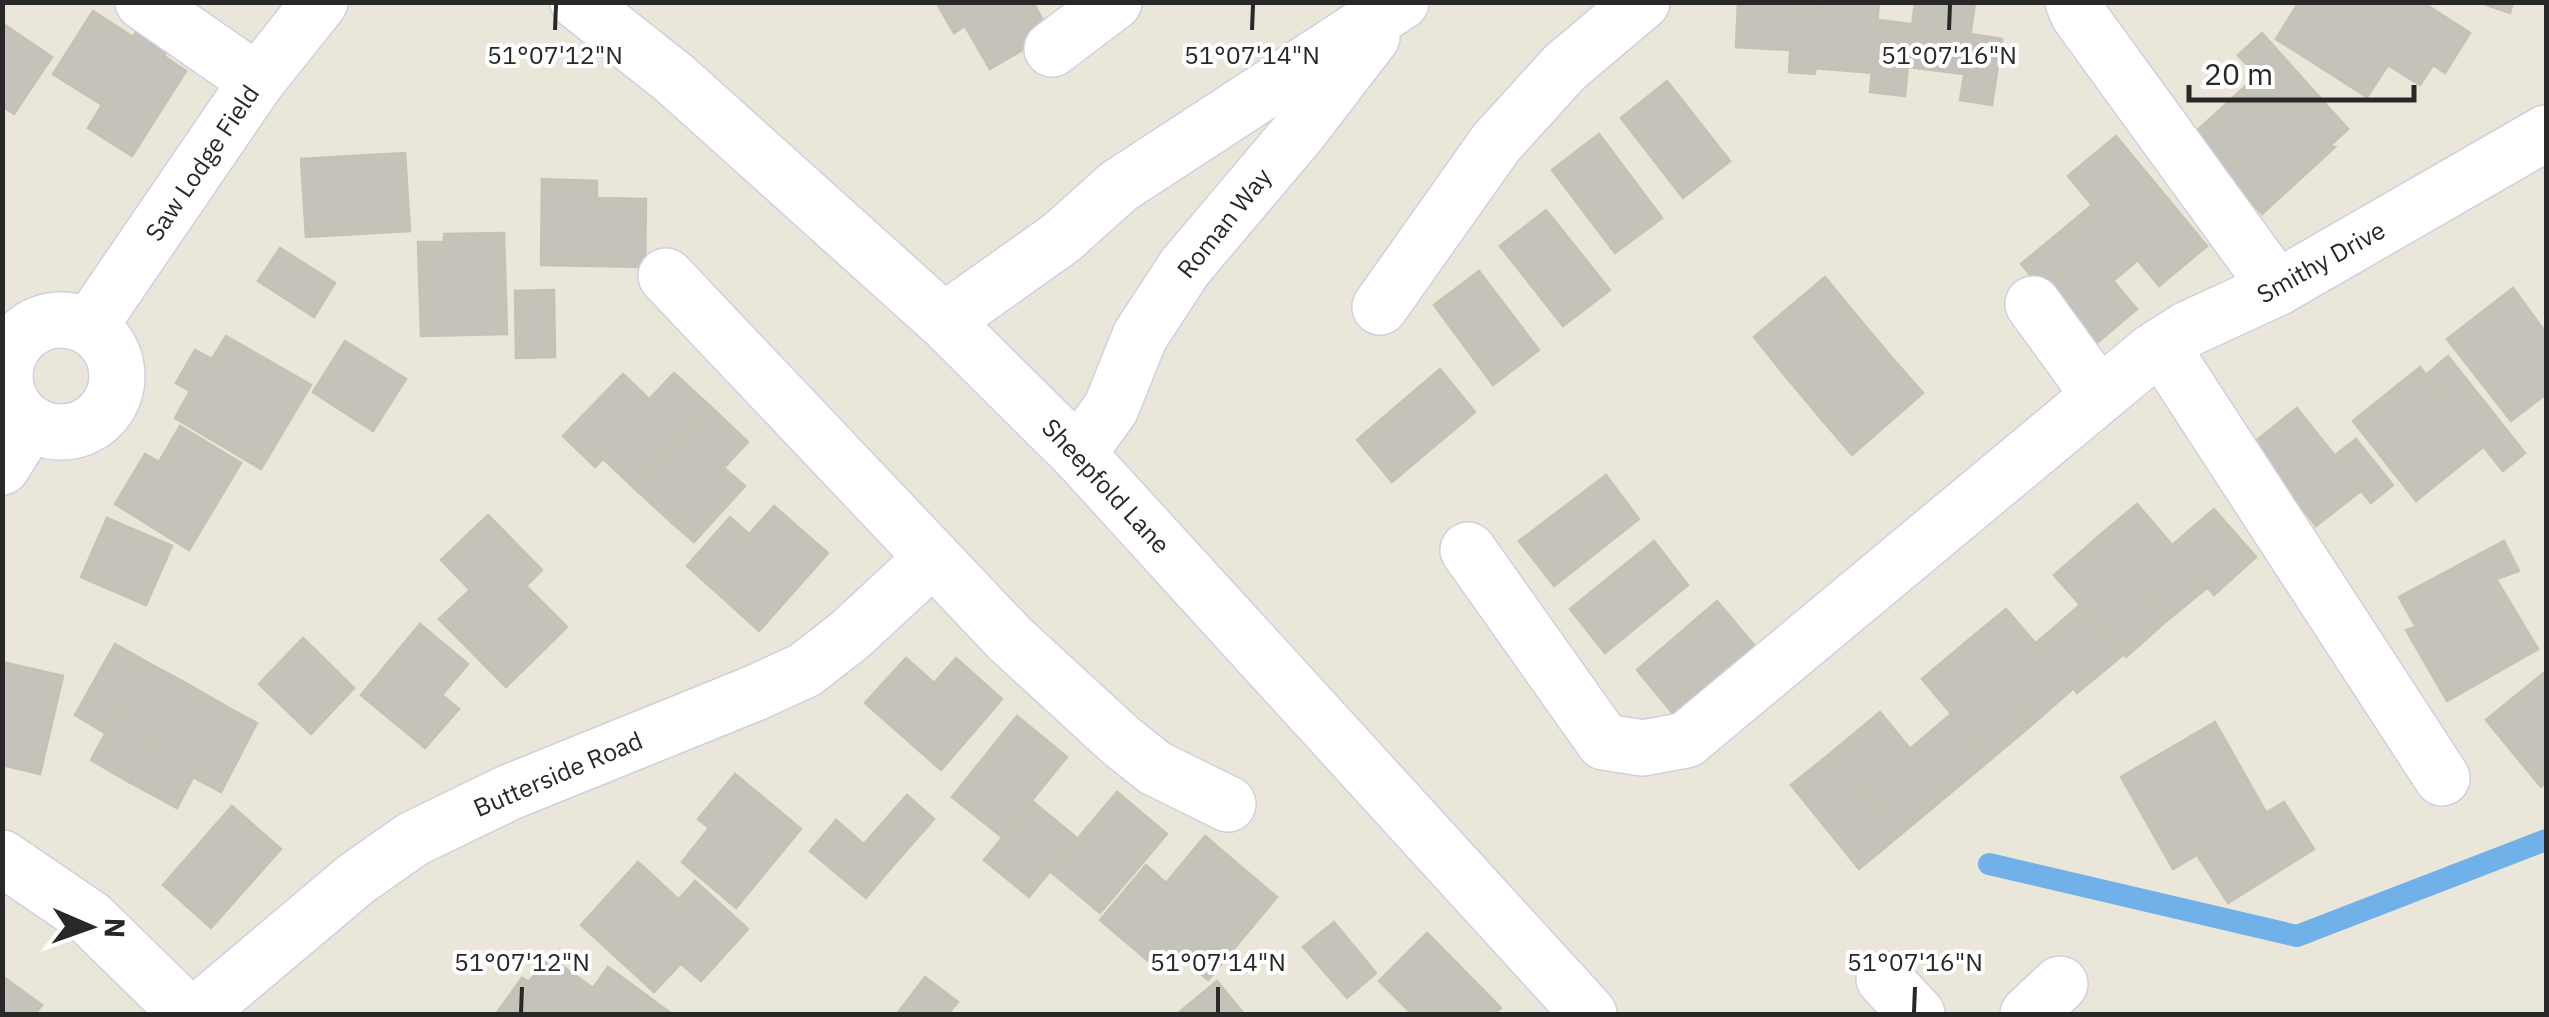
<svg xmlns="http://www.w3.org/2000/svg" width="2549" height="1017" font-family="'IBM Plex Sans',sans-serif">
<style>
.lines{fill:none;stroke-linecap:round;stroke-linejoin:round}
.stream{stroke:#70b1e9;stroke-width:22}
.building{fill:#c5c2b9;stroke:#c5c2b4;stroke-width:2.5}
.minor-casing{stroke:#cfcfe0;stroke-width:58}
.minor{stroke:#fff;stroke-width:55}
.ticks{fill:none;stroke:#282828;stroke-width:4}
.labels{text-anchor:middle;stroke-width:8;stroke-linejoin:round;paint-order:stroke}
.street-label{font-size:25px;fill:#282828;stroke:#fff}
.ticks-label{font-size:25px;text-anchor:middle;fill:#282828;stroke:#fff;stroke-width:8;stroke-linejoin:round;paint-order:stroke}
</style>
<rect width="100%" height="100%" fill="#eae6d9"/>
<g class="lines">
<polyline class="stream" points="1989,864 2297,936 2546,840"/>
</g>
<g class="building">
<polygon points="936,2 1033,2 1050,34 990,69 965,26 954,33"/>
<polygon points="1738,2 1793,2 1790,50 1736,47"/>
<polygon points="1821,2 1879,2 1873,73 1814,68"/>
<polygon points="1915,2 1975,2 1965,74 1907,67"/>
<polygon points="2299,2 2422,2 2470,33 2445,73 2433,65 2420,85 2388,65 2367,97 2276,39"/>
<polygon points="2478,2 2513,2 2510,13"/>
<polygon points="1793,4 1820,6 1815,74 1789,72"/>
<polygon points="93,11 133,37 144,21 173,40 164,56 186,71 132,156 88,128 102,105 53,74"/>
<polygon points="1877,20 1912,24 1905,96 1870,92"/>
<polygon points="2,23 52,57 14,114 2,106"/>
<polygon points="2262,33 2348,129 2330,146 2262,71 2257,76 2238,55"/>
<polygon points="1971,34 2002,39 1992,105 1960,100"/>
<polygon points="2262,71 2330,146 2335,147 2262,214 2191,136"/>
<polygon points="1667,81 1730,161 1683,198 1621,118"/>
<polygon points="1599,134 1662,218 1615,253 1552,170"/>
<polygon points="2116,136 2207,246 2159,286 2068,176"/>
<polygon points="405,153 410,231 306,237 301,159"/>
<polygon points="542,179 597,181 597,198 646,199 645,267 541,265"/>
<polygon points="2092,205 2138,260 2113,281 2067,226"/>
<polygon points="1546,210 1610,290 1563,326 1500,246"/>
<polygon points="2067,226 2137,309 2091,348 2021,264"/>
<polygon points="504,233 507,334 421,336 418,242 444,242 444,234"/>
<polygon points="280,248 335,283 314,317 258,281"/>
<polygon points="1479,271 1539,350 1493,385 1434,305"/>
<polygon points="1825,277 1857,316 1786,377 1754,337"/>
<polygon points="2513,288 2546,333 2546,394 2511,421 2447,339"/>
<polygon points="554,290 555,357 516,358 515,291"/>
<polygon points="1857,316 1894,360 1823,421 1786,377"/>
<polygon points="226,336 311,385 261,469 175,418 190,391 176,383 195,350 212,359"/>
<polygon points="345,341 406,379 373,431 313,392"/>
<polygon points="2448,356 2525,453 2503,471 2426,375"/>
<polygon points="1894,360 1923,393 1852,455 1823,421"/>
<polygon points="2420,367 2483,447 2416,501 2353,421"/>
<polygon points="1440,369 1475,412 1392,482 1357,440"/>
<polygon points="674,373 710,406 634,488 598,454"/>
<polygon points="623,374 649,399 598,454 603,459 595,467 563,436"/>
<polygon points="710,406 748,442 672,523 634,488"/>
<polygon points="2297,408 2362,490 2316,526 2252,444"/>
<polygon points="180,426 241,463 189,550 115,504 145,454 159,462"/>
<polygon points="2356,439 2393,485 2371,503 2334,456"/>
<polygon points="724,468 745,486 694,542 672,523"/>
<polygon points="1606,475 1639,519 1554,586 1519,541"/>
<polygon points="2137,504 2208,587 2170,618 2099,536"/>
<polygon points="774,506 828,553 759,631 706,583"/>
<polygon points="2214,509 2256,557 2214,595 2171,546"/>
<polygon points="488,515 542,570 526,586 567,627 506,687 439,619 470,590 441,560"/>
<polygon points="730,517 749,534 706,583 687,566"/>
<polygon points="107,518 172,546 146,605 81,577"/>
<polygon points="2099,536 2170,618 2126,657 2054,575"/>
<polygon points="1654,541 1688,585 1605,653 1570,609"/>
<polygon points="2504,541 2519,571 2496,579 2416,627 2399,597"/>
<polygon points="2496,579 2538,649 2447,701 2406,630 2416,627"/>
<polygon points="1717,601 1755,646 1674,715 1637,670"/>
<polygon points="2080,605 2124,654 2077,693 2035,644"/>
<polygon points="2006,609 2074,688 2034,723 1966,642"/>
<polygon points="420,624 468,664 442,695 459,709 425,748 361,695"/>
<polygon points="303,638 354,688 311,734 259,684"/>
<polygon points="1966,642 2034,723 1990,760 1922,679"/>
<polygon points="115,644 145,661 105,733 75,715"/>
<polygon points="906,658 934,683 956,658 1002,699 941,770 865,703"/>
<polygon points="145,661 184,682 129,782 91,760"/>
<polygon points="2,662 63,676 40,774 2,765"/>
<polygon points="2546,671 2546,782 2541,787 2486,720"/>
<polygon points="184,682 229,708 177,808 129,782"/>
<polygon points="229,708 257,723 221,792 193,777"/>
<polygon points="1880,712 1948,795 1900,835 1832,752"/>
<polygon points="1951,714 1990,760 1948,795 1910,749"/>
<polygon points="1017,716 1067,757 1002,837 952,797"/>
<polygon points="2215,722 2267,814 2173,869 2121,777"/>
<polygon points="1832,752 1900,835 1859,869 1791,785"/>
<polygon points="735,774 801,829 736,908 682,862 709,828 698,819"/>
<polygon points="1117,792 1167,834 1100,913 1050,871"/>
<polygon points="907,795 934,819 891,868 864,844"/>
<polygon points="1032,801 1077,838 1029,897 984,860"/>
<polygon points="2284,802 2314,849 2228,903 2197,855"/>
<polygon points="232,806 281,849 211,928 163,885"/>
<polygon points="836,820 891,868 866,898 810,851"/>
<polygon points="1205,836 1277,897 1208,980 1169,947 1153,965 1100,920 1146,865 1166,883"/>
<polygon points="638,862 712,930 654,992 581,925"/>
<polygon points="695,881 748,929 701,981 680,963 712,930 679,899"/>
<polygon points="1334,922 1376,973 1347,998 1303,947"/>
<polygon points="1427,933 1501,1008 1494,1014 1412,1014 1379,981"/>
<polygon points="548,956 593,988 628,1014 496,1014 522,978 529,982"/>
<polygon points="608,967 669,1012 667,1014 628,1014 593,988"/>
<polygon points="2,976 42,1005 35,1014 2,1014"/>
<polygon points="925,977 958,1002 948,1014 897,1014"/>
<polygon points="1217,981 1244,1014 1177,1014"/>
</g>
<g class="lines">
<defs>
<g id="minor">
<polyline points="143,2 257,81"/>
<polyline points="578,2 675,79 944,321 1078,454 1589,1014"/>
<polyline points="2073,2 2078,14 2277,288"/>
<polyline points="1052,49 1114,2"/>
<polyline points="666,276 1010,639 1121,741 1155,768 1228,804"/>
<polyline points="2033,304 2099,395"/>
<polyline points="1380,307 1496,143 1565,67 1642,2"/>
<circle cx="61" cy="376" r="56"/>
<polyline points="944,321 1061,238 1119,186 1401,2"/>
<polyline points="89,327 257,81 320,2"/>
<polyline points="2161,346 2442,778"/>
<polyline points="1078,454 1111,408 1140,336 1185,267 1299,132 1372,37"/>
<polyline points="2,467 29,424"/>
<polyline points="1468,550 1604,742 1643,748 1686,740 2152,352 2188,329 2277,288 2546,133"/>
<polyline points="2,858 90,918 188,1014"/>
<polyline points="1884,979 1917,1014"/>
<polyline points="196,1014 356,879 413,839 510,792 755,693 805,670 850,635 933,558"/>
<polyline points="2028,1014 2060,984"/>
</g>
</defs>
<use href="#minor" class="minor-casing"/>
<use href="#minor" class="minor"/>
</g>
<path class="ticks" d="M 555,30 L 556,5M 1252,30 L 1253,5M 1949,30 L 1950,5M 521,1012 L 522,987M 1218,1012 L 1218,987M 1914,1012 L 1915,987"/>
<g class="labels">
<g class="street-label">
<text transform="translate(202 163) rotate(-56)" y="9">Saw Lodge Field</text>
<text transform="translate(1224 223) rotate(-51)" y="9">Roman Way</text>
<text transform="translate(2321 262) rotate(-29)" y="9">Smithy Drive</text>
<text transform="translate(1106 486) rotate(47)" y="9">Sheepfold Lane</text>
<text transform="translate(558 774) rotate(-23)" y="9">Butterside Road</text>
</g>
</g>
<g class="ticks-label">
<text x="555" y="64">51°07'12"N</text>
<text x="1252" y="64">51°07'14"N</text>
<text x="1949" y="64">51°07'16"N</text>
<text x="522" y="971">51°07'12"N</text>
<text x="1218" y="971">51°07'14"N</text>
<text x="1915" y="971">51°07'16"N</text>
</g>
<rect width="2549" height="1017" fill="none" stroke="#282828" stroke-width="10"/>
<g transform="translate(90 927) rotate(92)" stroke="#ffffff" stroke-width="8" paint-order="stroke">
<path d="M0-8L18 38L0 25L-18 38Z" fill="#282828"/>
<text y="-15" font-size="28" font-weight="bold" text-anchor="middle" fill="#282828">N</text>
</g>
<path d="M2189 85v15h225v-15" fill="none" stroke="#282828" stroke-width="5"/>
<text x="2204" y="85" font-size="30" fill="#282828" stroke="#ffffff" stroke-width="8" paint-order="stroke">20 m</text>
</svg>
